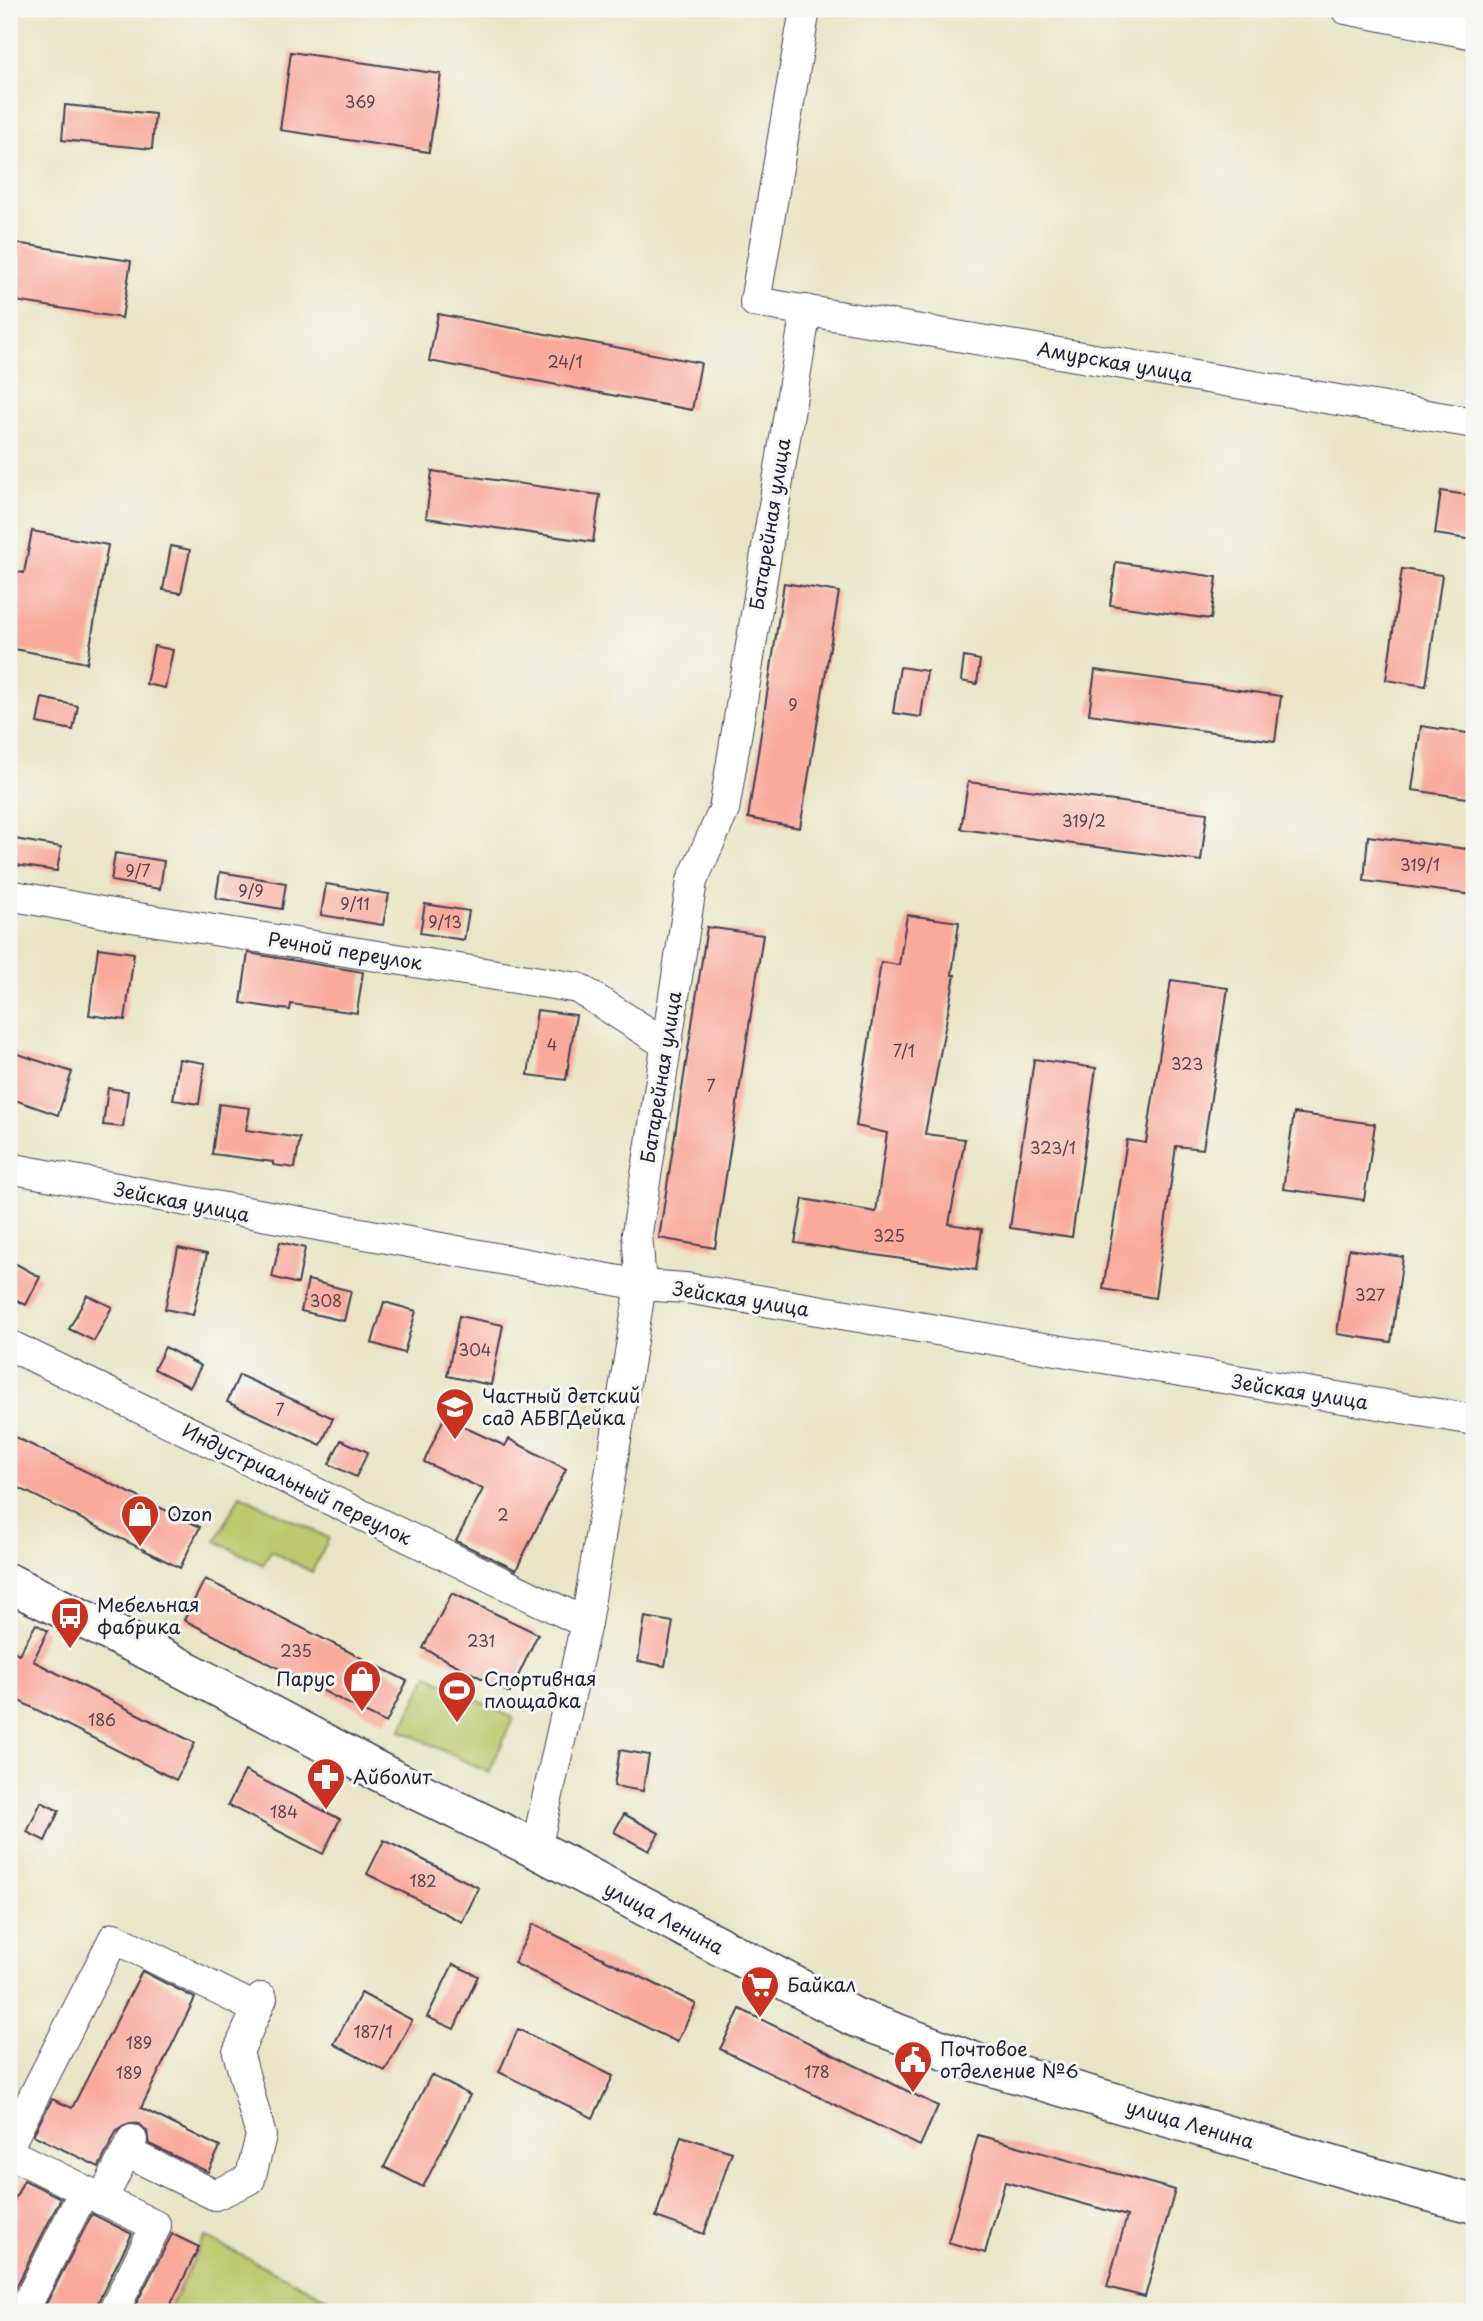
<svg xmlns="http://www.w3.org/2000/svg" width="1483" height="2321" font-family="'Playpen Sans',sans-serif">
<style>
.green{fill:#bbc96c;stroke:#6e7654;stroke-width:2}
.building{fill:#faa99b}
.lines{fill:none;stroke-linecap:round;stroke-linejoin:round}
.minor-casing{stroke:#403f50;stroke-width:32}
.major-casing{stroke:#403f50;stroke-width:41}
.minor{stroke:#fff;stroke-width:30}
.major{stroke:#fff;stroke-width:38}
.labels{text-anchor:middle;stroke-width:6;stroke-linejoin:round;paint-order:stroke}
.number-label{font-size:16px;fill:#584453}
.street-label{font-size:19px;fill:#22223b;stroke:#f6f6f2}
.poi-label{font-size:19px;fill:#22223b;stroke:#f6f6f2;text-anchor:start}
</style>
<rect width="100%" height="100%" fill="#f6f6f2"/>
<filter id="ink" filterUnits="userSpaceOnUse"><feTurbulence type="fractalNoise" baseFrequency=".0143" numOctaves="2"/><feDisplacementMap in="SourceGraphic" scale="14" xChannelSelector="R" yChannelSelector="G"/><feConvolveMatrix kernelMatrix="1 2 1 2 8 2 1 2 1" color-interpolation-filters="sRGB"/></filter>
<filter id="wash" filterUnits="userSpaceOnUse"><feTurbulence type="fractalNoise" baseFrequency=".00686" numOctaves="4" result="noise"/><feDisplacementMap in="SourceGraphic" scale="28" xChannelSelector="R" yChannelSelector="G"/><feGaussianBlur stdDeviation="1.57" result="paint"/><feColorMatrix in="noise" values="0 0 0 0 0 0 0 0 0 0 0 0 0 0 0 0 0 1.4 0 .05"/><feComposite in="paint" operator="in"/></filter>
<g filter="url(#wash)">
<rect width="100%" height="100%" fill="#e9e4c5"/>
<g class="green">
<polygon points="240,1495 329,1538 312,1572 271,1551 263,1565 216,1541"/>
<polygon points="428,1675 513,1718 489,1773 401,1730"/>
<polygon points="205,2237 355,2312 168,2312"/>
</g>
<g id="blocks">
<g class="building">
<polygon points="291,52 441,74 429,152 280,130"/>
<polygon points="65,105 155,114 152,149 62,140"/>
<polygon points="9,242 131,261 122,318 9,300"/>
<polygon points="438,314 701,363 692,410 429,361"/>
<polygon points="432,471 600,495 593,542 426,518"/>
<polygon points="1441,491 1474,496 1474,540 1435,534"/>
<polygon points="32,531 108,545 87,663 9,648 9,570 24,573"/>
<polygon points="171,546 190,550 181,593 163,590"/>
<polygon points="1116,562 1217,577 1211,619 1110,605"/>
<polygon points="1402,569 1442,575 1426,686 1386,680"/>
<polygon points="784,583 839,592 800,828 748,818"/>
<polygon points="154,646 173,650 165,688 146,684"/>
<polygon points="964,657 980,660 977,684 961,681"/>
<polygon points="900,667 927,671 921,717 893,713"/>
<polygon points="1095,670 1281,696 1275,741 1089,714"/>
<polygon points="42,698 78,706 73,730 37,723"/>
<polygon points="1421,726 1474,734 1474,799 1412,790"/>
<polygon points="968,782 1207,813 1201,861 961,829"/>
<polygon points="1368,836 1474,850 1474,895 1364,881"/>
<polygon points="9,838 61,847 57,871 9,864"/>
<polygon points="115,853 164,861 160,889 111,881"/>
<polygon points="220,872 286,883 282,909 216,898"/>
<polygon points="326,884 389,894 383,925 321,915"/>
<polygon points="425,904 469,911 464,940 420,933"/>
<polygon points="907,915 959,922 952,975 955,975 925,1134 965,1139 949,1224 982,1229 976,1270 795,1243 803,1199 876,1212 887,1133 856,1126 881,962 899,965"/>
<polygon points="707,927 763,935 715,1248 659,1238"/>
<polygon points="98,948 134,953 125,1020 89,1015"/>
<polygon points="248,953 363,972 357,1013 291,1004 290,1010 241,1003"/>
<polygon points="1171,980 1228,988 1203,1149 1176,1146 1155,1298 1103,1289 1127,1140 1146,1143"/>
<polygon points="537,1010 576,1015 566,1080 528,1075"/>
<polygon points="9,1051 72,1072 58,1115 9,1098"/>
<polygon points="179,1059 205,1063 199,1104 173,1100"/>
<polygon points="1034,1059 1096,1068 1072,1237 1010,1228"/>
<polygon points="108,1088 128,1091 123,1127 103,1125"/>
<polygon points="219,1104 250,1108 246,1130 300,1138 295,1168 273,1165 273,1162 212,1154"/>
<polygon points="1294,1113 1375,1124 1364,1200 1283,1189"/>
<polygon points="280,1242 305,1248 298,1284 272,1277"/>
<polygon points="178,1248 207,1254 193,1315 165,1309"/>
<polygon points="1349,1249 1403,1257 1391,1342 1337,1334"/>
<polygon points="9,1260 40,1277 26,1305 9,1296"/>
<polygon points="308,1280 351,1291 344,1321 301,1311"/>
<polygon points="87,1295 112,1307 94,1341 69,1329"/>
<polygon points="384,1302 416,1311 404,1353 372,1343"/>
<polygon points="459,1316 503,1325 491,1385 447,1376"/>
<polygon points="165,1347 201,1366 190,1387 154,1369"/>
<polygon points="239,1375 333,1418 321,1445 227,1402"/>
<polygon points="444,1418 505,1446 509,1439 566,1469 516,1570 456,1541 483,1489 424,1462"/>
<polygon points="9,1434 200,1527 180,1568 9,1483"/>
<polygon points="341,1440 368,1452 356,1477 329,1464"/>
<polygon points="205,1579 407,1681 386,1723 184,1620"/>
<polygon points="452,1593 538,1634 510,1693 423,1648"/>
<polygon points="645,1617 673,1622 665,1666 638,1661"/>
<polygon points="36,1624 48,1631 33,1661 195,1743 176,1780 9,1696 9,1649 19,1654"/>
<polygon points="620,1750 649,1755 643,1791 614,1786"/>
<polygon points="245,1771 340,1819 323,1854 228,1805"/>
<polygon points="41,1802 59,1811 45,1841 27,1832"/>
<polygon points="624,1814 659,1833 649,1851 614,1832"/>
<polygon points="384,1840 479,1888 462,1922 367,1874"/>
<polygon points="533,1924 696,2004 677,2042 514,1963"/>
<polygon points="453,1964 478,1976 454,2029 427,2017"/>
<polygon points="142,1971 195,1998 141,2108 220,2147 208,2172 149,2144 147,2131 139,2124 130,2123 122,2126 116,2132 99,2167 33,2135 52,2099 72,2108"/>
<polygon points="361,1993 412,2020 385,2071 334,2044"/>
<polygon points="740,2009 938,2106 920,2146 720,2049"/>
<polygon points="518,2029 613,2076 593,2118 499,2072"/>
<polygon points="431,2075 470,2095 423,2187 384,2167"/>
<polygon points="978,2135 1175,2190 1145,2297 1107,2287 1127,2216 1005,2182 985,2253 948,2242"/>
<polygon points="681,2136 732,2152 704,2234 656,2217"/>
<polygon points="24,2180 61,2198 9,2301 9,2211"/>
<polygon points="92,2214 132,2234 97,2304 96,2312 42,2312"/>
<polygon points="172,2234 199,2247 167,2312 132,2312"/>
</g>
</g>
</g>
<g filter="url(#ink)">
<use href="#blocks" fill-opacity="0" stroke="#403f50" stroke-width="2"/>
<g class="lines">
<defs>
<g id="minor">
<polyline points="805,9 755,302 1474,423"/>
<polyline points="1346,9 1474,34"/>
<polyline points="9,895 107,913 578,988 666,1044"/>
<polyline points="9,1168 641,1285 686,1288 1474,1420"/>
<polyline points="9,1345 586,1623"/>
<polyline points="536,1849 586,1623 641,1285 637,1233 692,881 724,810 806,310"/>
<polyline points="9,2145 114,1938 257,2009"/>
<polyline points="126,2152 215,2195 250,2179 261,2136 238,2052 262,1998"/>
<polyline points="9,2153 156,2226 113,2312"/>
<polyline points="102,2200 132,2140"/>
<polyline points="23,2312 84,2191"/>
</g>
<polyline id="major" points="9,1583 153,1653 389,1777 536,1849 854,2017 975,2062 1380,2179 1474,2204"/>
</defs>
<use href="#minor" class="minor-casing"/>
<use href="#major" class="major-casing"/>
<use href="#minor" class="minor"/>
<use href="#major" class="major"/>
</g>
</g>
<defs>
<symbol id="school-pin" viewBox="-11 -11 22 30"><path d="M0 17L-7.5 6A9.5 9.5 0 1 1 7.5 6Z" fill="#c8321e" stroke="#f6f6f2"/><path d="M0-5L7-2L0 1L-7-2ZM-4 1L0 2.5L4 1V4Q0 6-4 4Z" fill="#fff"/></symbol>
<symbol id="shop-pin" viewBox="-11 -11 22 30"><path d="M0 17L-7.5 6A9.5 9.5 0 1 1 7.5 6Z" fill="#c8321e" stroke="#f6f6f2"/><path d="M-5-2.5h2.3a2.7 3.5 0 0 1 5.4 0H5L5.5 6h-11ZM-1.5-2.5h3a1.5 2.3 0 0 0-3 0Z" fill="#fff"/></symbol>
<symbol id="bus-pin" viewBox="-11 -11 22 30"><path d="M0 17L-7.5 6A9.5 9.5 0 1 1 7.5 6Z" fill="#c8321e" stroke="#f6f6f2"/><path d="M-5-6H5V4H4V6H2V4H-2V6H-4V4H-5ZM-3.5-4V0h7V-4ZM-3.5 1.2v1.5H-2V1.2ZM2 1.2v1.5H3.5V1.2Z" fill="#fff"/></symbol>
<symbol id="stadium-pin" viewBox="-11 -11 22 30"><path d="M0 17L-7.5 6A9.5 9.5 0 1 1 7.5 6Z" fill="#c8321e" stroke="#f6f6f2"/><path d="M0-5a6.5 5 0 1 0 0 10a6.5 5 0 1 0 0-10ZM-3.5-1.8h7v3.6h-7Z" fill="#fff"/></symbol>
<symbol id="pharmacy-pin" viewBox="-11 -11 22 30"><path d="M0 17L-7.5 6A9.5 9.5 0 1 1 7.5 6Z" fill="#c8321e" stroke="#f6f6f2"/><path d="M-2-6h4v4h4v4h-4v4h-4v-4h-4v-4h4Z" fill="#fff"/></symbol>
<symbol id="supermarket-pin" viewBox="-11 -11 22 30"><path d="M0 17L-7.5 6A9.5 9.5 0 1 1 7.5 6Z" fill="#c8321e" stroke="#f6f6f2"/><path d="M-6-5.5h2.5l.6 2H6L4.5 2H-2.5L-4.4-4H-6ZM-1.5 3.2a1.3 1.3 0 1 0 .1 0ZM3 3.2a1.3 1.3 0 1 0 .1 0Z" fill="#fff"/></symbol>
<symbol id="civic-pin" viewBox="-11 -11 22 30"><path d="M0 17L-7.5 6A9.5 9.5 0 1 1 7.5 6Z" fill="#c8321e" stroke="#f6f6f2"/><path d="M-.6-6.5H3V-4.5H.6V-3L4-1V1h2V6H-6V1h2V-1L-.6-3ZM-1.2 2.5V6h2.4V2.5Z" fill="#fff"/></symbol>
</defs>
<g fill-rule="evenodd">
<use href="#school-pin" x="433" y="1385" width="44" height="60"/>
<use href="#shop-pin" x="118" y="1492" width="44" height="60"/>
<use href="#bus-pin" x="48" y="1594" width="44" height="60"/>
<use href="#shop-pin" x="340" y="1657" width="44" height="60"/>
<use href="#stadium-pin" x="435" y="1668" width="44" height="60"/>
<use href="#pharmacy-pin" x="304" y="1755" width="44" height="60"/>
<use href="#supermarket-pin" x="738" y="1963" width="44" height="60"/>
<use href="#civic-pin" x="891" y="2038" width="44" height="60"/>
</g>
<g class="labels">
<g class="number-label">
<text x="360" y="108">369</text>
<text x="565" y="368">24/1</text>
<text x="793" y="711">9</text>
<text x="1084" y="827">319/2</text>
<text x="1420" y="871">319/1</text>
<text x="138" y="877">9/7</text>
<text x="251" y="897">9/9</text>
<text x="355" y="910">9/11</text>
<text x="445" y="928">9/13</text>
<text x="552" y="1051">4</text>
<text x="904" y="1057">7/1</text>
<text x="1187" y="1070">323</text>
<text x="711" y="1092">7</text>
<text x="1053" y="1154">323/1</text>
<text x="889" y="1242">325</text>
<text x="1370" y="1301">327</text>
<text x="326" y="1307">308</text>
<text x="475" y="1356">304</text>
<text x="280" y="1416">7</text>
<text x="503" y="1521">2</text>
<text x="481" y="1647">231</text>
<text x="296" y="1657">235</text>
<text x="102" y="1726">186</text>
<text x="284" y="1818">184</text>
<text x="423" y="1887">182</text>
<text x="373" y="2038">187/1</text>
<text x="139" y="2049">189</text>
<text x="817" y="2078">178</text>
<text x="129" y="2079">189</text>
</g>
<g class="street-label">
<text transform="translate(1115 362) rotate(10)" y="7">Амурская улица</text>
<text transform="translate(770 524) rotate(-81)" y="7">Батарейная улица</text>
<text transform="translate(345 951) rotate(9)" y="7">Речной переулок</text>
<text transform="translate(661 1077) rotate(-81)" y="7">Батарейная улица</text>
<text transform="translate(182 1202) rotate(11)" y="7">Зейская улица</text>
<text transform="translate(741 1299) rotate(9)" y="7">Зейская улица</text>
<text transform="translate(1300 1392) rotate(9)" y="7">Зейская улица</text>
<text transform="translate(297 1484) rotate(26)" y="7">Индустриальный переулок</text>
<text transform="translate(664 1918) rotate(28)" y="7">улица Ленина</text>
<text transform="translate(1190 2124) rotate(16)" y="7">улица Ленина</text>
</g>
<g class="poi-label">
<text x="482" y="1403">Частный детский<tspan x="482" dy="22">сад АБВГДейка</tspan></text>
<text x="167" y="1521">Ozon</text>
<text x="97" y="1612">Мебельная<tspan x="97" dy="22">фабрика</tspan></text>
<text x="335" y="1686" text-anchor="end">Парус</text>
<text x="484" y="1686">Спортивная<tspan x="484" dy="22">площадка</tspan></text>
<text x="353" y="1784">Айболит</text>
<text x="787" y="1992">Байкал</text>
<text x="940" y="2056">Почтовое<tspan x="940" dy="22">отделение №6</tspan></text>
</g>
</g>
<rect width="1483" height="2321" fill="none" stroke="#f6f6f2" stroke-width="35"/>
</svg>
